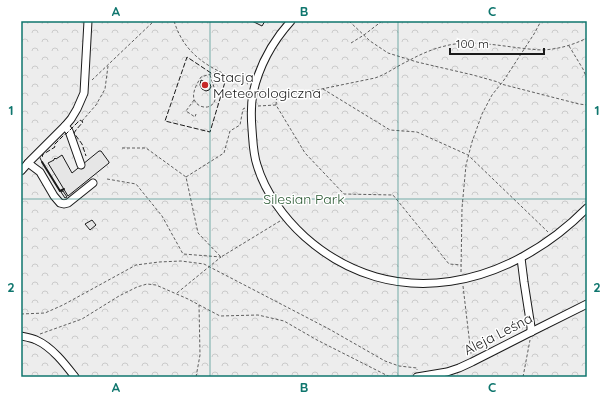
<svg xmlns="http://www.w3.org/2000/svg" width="608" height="398" font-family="Quicksand,sans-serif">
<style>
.park{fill:url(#park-crowns);stroke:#6a6a6a}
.building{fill:#e6e6e6;stroke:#1a1a1a}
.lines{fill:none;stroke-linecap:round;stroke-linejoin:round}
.minor-casing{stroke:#1a1a1a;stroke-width:9}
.path{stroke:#5f5f5f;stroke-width:1;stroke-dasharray:3 2;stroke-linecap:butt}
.minor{stroke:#fff;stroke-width:7}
.fence{stroke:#1a1a1a;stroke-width:1;stroke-dasharray:5 2;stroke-linecap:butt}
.wall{stroke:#1a1a1a;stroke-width:2}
.grid{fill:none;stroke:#0f766e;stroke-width:1;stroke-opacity:0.55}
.poi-dot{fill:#c62828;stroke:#fff;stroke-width:1.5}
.labels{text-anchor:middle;stroke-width:3;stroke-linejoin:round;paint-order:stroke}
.poi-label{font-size:14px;fill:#1a1a1a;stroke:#fff;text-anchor:start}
.park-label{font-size:14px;fill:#2b5a34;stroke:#fff}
.street-label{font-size:14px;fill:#1a1a1a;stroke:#fff}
.neatline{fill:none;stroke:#0f766e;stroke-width:1.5}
.grid-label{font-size:13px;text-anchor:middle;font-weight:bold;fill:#0f766e}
</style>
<defs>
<pattern id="park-crowns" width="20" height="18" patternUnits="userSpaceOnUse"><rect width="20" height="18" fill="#ededed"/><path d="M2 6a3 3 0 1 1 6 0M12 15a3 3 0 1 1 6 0" fill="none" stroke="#cbcbcb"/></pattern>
</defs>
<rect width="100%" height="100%" fill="#fff"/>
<rect class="park" x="21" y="21" width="566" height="356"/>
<g class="building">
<polygon points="252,21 265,21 262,26"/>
<polygon points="201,80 205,82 207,82 210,84 211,87 209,90 206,91 202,89 200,85"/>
<polygon points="99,151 101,151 109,162 109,163 68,196 48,163 54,160 54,159 55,158 56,159 62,155 72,173"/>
<polygon points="63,191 67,197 65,198 61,192"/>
<polygon points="92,220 96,225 90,230 85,224"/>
</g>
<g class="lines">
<defs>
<g id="minor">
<path d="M 291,21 C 273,41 259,66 253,93 C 251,104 251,117 252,129 C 253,141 253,153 257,165 C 265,192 284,218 305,237 C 394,316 510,286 587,208"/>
<polyline points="65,126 69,131 81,165"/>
<polyline points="28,163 40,172 54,196 60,203 64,204 68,203 93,183"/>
<polyline points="21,171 30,161 65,126 71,119 77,109 84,93 88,21"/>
<polyline points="521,258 524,282 531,327 531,332"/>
<path d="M 21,336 C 26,337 32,338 36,340 C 52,347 65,364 75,377"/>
<polyline points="417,377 447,372 459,368 472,362 531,332 587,304"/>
</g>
</defs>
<use href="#minor" class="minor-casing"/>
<g class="path">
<path d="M 174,21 C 186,59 214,70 248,84"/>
<polyline points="349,21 370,41 388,53 417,62 473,75 498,82 501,84 579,104 587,105"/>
<polyline points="351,43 364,35 382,21"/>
<polyline points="569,46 583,69 587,79"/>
<path d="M 210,75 C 212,82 217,92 215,100 C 211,113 190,107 194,92 C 195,87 198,82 201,77 L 214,73 L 216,71"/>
<polyline points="92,80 154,21"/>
<polyline points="323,89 390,130 417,132 468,155 548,232"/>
<path d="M 262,90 L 277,93 L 302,93 L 375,78 C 387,74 397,66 408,61 C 419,55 432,49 445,46 C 474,38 512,49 543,50 C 559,49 573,45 587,38"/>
<polyline points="194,100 186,111 195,117 196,114"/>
<polyline points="276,105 277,94"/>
<polyline points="258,106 276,105 305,153 344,194 393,195 449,264 461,265"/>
<polyline points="82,121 96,105 105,89 108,66"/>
<polyline points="122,148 146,148 186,177 198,233 221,257 280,221"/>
<polyline points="186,177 224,153 230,131 240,125 243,109 245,108"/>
<polyline points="107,179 136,184 162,216 183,254 221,257"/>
<polyline points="461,272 462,208 466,165 472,142 482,114 492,95 504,80 534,34 541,21"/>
<polyline points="463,286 471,354"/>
<polyline points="177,293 221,257"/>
<polyline points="21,314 45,313 63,305 136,265 159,262 181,261 204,264 329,329 385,361 399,366 417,368 417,370"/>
<polyline points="40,334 82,319 119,296 137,287 147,284 156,285 188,299 220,316 258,315 284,321 317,340 390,377"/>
<polyline points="196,377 200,355 199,305"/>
<polyline points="523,377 530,340"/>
</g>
<use href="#minor" class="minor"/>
<g class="fence">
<polyline points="211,73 187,57 165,121 210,132 225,82 215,75 212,76"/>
<polyline points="42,162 40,158 43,156 42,155 55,147 54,145 65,134 66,134 80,120 83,122 76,130 74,133 82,144 86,156"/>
</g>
<polyline class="wall" points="42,162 60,191 64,189"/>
</g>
<path class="grid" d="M 210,21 L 210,377M 398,21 L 398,377M 21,199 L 587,199"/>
<circle class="poi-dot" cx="205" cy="85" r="4"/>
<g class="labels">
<g class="poi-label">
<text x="213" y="82">Stacja<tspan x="213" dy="16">Meteorologiczna</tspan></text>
</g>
<g class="park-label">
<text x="304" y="204">Silesian Park</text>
</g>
<g class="street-label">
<text transform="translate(498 334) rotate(-27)" y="5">Aleja Leśna</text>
</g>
</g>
<rect width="608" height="398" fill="none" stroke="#ffffff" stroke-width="44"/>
<path d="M450 48v6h94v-6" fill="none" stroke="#1a1a1a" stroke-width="2"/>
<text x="456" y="48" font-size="12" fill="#1a1a1a" stroke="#ffffff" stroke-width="3" paint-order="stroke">100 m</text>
<rect x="22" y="22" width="564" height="354" class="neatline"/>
<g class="grid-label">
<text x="116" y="16">A</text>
<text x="304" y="16">B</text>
<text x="492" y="16">C</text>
<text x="11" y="115">1</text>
<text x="597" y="115">1</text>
<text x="11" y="292">2</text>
<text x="597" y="292">2</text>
<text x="116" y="392">A</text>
<text x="304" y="392">B</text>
<text x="492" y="392">C</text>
</g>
</svg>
